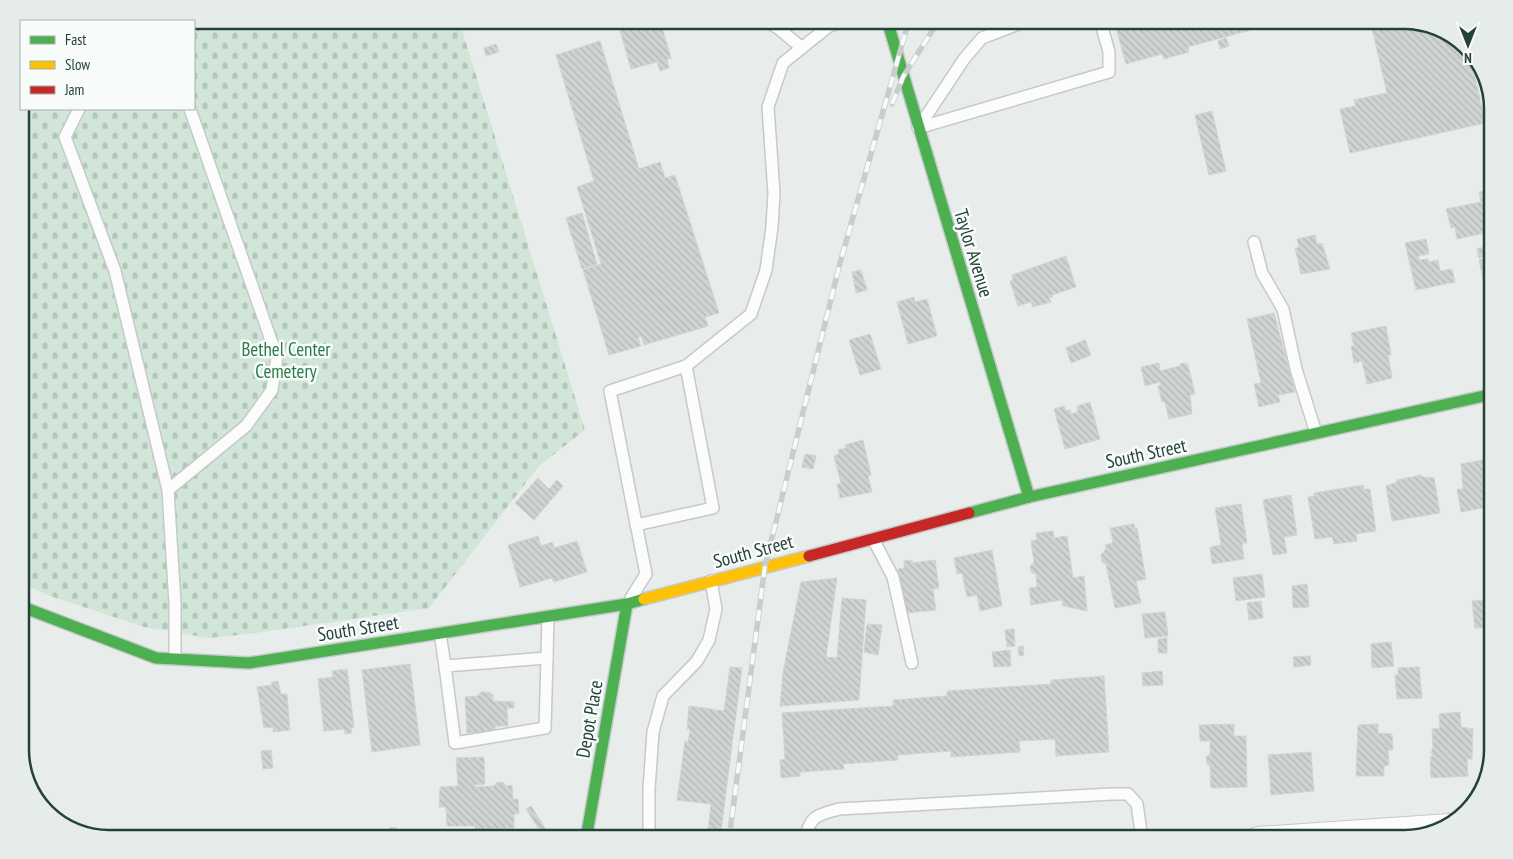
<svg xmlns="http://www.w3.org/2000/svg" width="1513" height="859" font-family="'PT Sans Narrow',sans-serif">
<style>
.cemetery{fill:url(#cemetery-stones)}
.building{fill:url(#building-back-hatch);stroke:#d1d6d4}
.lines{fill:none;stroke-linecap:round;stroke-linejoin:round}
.lane-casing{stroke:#c5cac8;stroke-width:14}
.street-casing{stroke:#c5cac8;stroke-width:26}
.fast-casing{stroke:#c3cbc8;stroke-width:14}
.slow-casing{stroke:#c3cbc8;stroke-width:14}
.jam-casing{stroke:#c3cbc8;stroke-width:14}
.lane{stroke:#fcfcfc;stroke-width:11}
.street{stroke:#fcfcfc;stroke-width:24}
.fast{stroke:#4caf50;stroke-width:11}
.slow{stroke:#ffc107;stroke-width:11}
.jam{stroke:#c62828;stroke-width:11}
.rail-casing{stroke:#c9cdcc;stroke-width:5.5}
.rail{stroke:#f7fbf9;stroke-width:4;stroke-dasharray:11;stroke-linecap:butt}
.labels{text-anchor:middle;stroke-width:5;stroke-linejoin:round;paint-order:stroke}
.street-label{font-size:19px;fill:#24423a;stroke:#f7fbf9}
.park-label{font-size:19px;fill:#2d7a4b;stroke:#f7fbf9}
.rim{fill:none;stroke:#24423a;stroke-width:2.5}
</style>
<defs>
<pattern id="cemetery-stones" width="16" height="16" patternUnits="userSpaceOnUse" patternTransform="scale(1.25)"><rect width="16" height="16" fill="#d1e6d8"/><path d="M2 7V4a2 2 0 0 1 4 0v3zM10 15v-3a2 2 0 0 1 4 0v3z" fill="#b3c6ba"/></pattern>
<pattern id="building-back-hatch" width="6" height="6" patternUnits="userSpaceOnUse" patternTransform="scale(1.25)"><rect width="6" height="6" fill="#cfd4d2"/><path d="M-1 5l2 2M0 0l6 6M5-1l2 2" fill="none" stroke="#b2b7b5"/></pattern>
</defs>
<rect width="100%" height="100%" fill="#e8edeb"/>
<polygon class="cemetery" points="109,20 391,20 394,28 421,20 459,20 585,430 539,466 429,608 256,633 209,638 144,627 50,596 20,583 20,103 21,101 21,109 194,109 194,21 103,21"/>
<g class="building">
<polygon points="462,20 469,20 472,28 466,30"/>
<polygon points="617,20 660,20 671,58 667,59 669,68 660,71 657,62 631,69"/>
<polygon points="1114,20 1280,20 1280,22 1188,47 1189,52 1164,59 1162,54 1126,64"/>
<polygon points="1370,20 1404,20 1448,32 1470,52 1485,123 1350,153 1340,109 1356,106 1354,100 1387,93"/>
<polygon points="1226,38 1229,46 1220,49 1218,41"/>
<polygon points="600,41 639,169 660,162 665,178 675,175 719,313 705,317 708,326 644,345 641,336 638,337 641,346 609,355 583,270 601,264 577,187 594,181 556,55"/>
<polygon points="496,44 499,52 486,56 484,48"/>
<polygon points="1212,111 1226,171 1209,175 1195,115"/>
<polygon points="1493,189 1493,231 1457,239 1455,227 1451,228 1446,209 1481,202 1479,192"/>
<polygon points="582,213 597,264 582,269 566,218"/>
<polygon points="1315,235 1317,244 1322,243 1330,269 1301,274 1295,248 1299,247 1297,239"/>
<polygon points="1426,239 1429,254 1418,256 1419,260 1428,259 1429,262 1438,260 1440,271 1452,269 1455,282 1416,290 1405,243"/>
<polygon points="1493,245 1493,255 1479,258 1477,249"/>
<polygon points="1066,256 1076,287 1052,295 1053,297 1049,298 1051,302 1033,307 1031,302 1018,306 1010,281 1013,280 1012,275"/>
<polygon points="1493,256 1493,301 1489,283 1484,284 1479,260"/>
<polygon points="861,270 867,290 856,293 852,272"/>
<polygon points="914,297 915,302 927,299 937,336 908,344 897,302"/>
<polygon points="1274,313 1295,392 1278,395 1280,402 1259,407 1254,384 1261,383 1247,319"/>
<polygon points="1386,326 1391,355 1388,355 1392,378 1367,384 1362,361 1354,363 1351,346 1354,346 1351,333"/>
<polygon points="870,334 881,369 860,375 849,340"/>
<polygon points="1085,340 1091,355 1071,363 1066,348"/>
<polygon points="1159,363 1160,371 1180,366 1180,364 1186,363 1188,365 1195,394 1190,395 1192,414 1169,419 1165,402 1162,402 1158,386 1161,385 1160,382 1145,386 1141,367"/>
<polygon points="1090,402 1100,439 1065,449 1054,409 1064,406 1066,411 1070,410 1071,414 1078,412 1077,406"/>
<polygon points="863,440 871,475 868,476 872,492 840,498 837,484 841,483 834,456 839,454 838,450 846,448 845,445"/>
<polygon points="805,454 816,456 813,469 802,467"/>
<polygon points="1493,458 1493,506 1461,512 1457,489 1463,489 1461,464"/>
<polygon points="1421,475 1422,477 1434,478 1440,513 1392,521 1386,486 1397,482 1397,480"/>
<polygon points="538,478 549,489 557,480 563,486 534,520 515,503"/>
<polygon points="1363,485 1364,489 1370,489 1376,531 1356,534 1357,541 1334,544 1332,537 1315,539 1308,497 1314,496 1314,493"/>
<polygon points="1291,495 1297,535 1284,537 1287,553 1273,555 1263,500"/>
<polygon points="1241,504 1247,543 1242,543 1244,559 1212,564 1210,547 1221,545 1215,508"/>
<polygon points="1134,524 1135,529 1137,528 1146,579 1136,581 1141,603 1115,608 1106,564 1102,562 1101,555 1106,549 1105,545 1113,543 1110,528"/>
<polygon points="1053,531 1054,538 1067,536 1073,578 1084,576 1087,611 1063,606 1062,600 1031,605 1029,588 1037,587 1036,574 1031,572 1030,566 1034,563 1031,541 1037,540 1036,533"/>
<polygon points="538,536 541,546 552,542 554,548 577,541 587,572 554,582 552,578 520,587 508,545"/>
<polygon points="992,550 1002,606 980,611 977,595 967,597 962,573 957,574 954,558"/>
<polygon points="912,560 912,563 935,560 939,588 933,589 936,610 906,613 898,569 904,568 904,561"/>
<polygon points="1262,574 1265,597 1236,601 1233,578"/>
<polygon points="837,578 826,657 837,658 842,598 866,600 859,700 780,706 783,672 801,582"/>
<polygon points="1307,584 1309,607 1293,608 1292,586"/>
<polygon points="1493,599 1493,627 1475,628 1472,601"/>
<polygon points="1261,601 1263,618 1249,620 1247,603"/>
<polygon points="1165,612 1168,636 1145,638 1142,614"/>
<polygon points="867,624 882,625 878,655 864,652"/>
<polygon points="1014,629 1015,646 1007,647 1005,630"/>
<polygon points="1167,638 1167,653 1158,653 1158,639"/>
<polygon points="1391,642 1394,666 1372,668 1371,644"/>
<polygon points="1023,646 1024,655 1019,656 1018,647"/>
<polygon points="1010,650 1011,666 994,667 992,652"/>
<polygon points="1310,656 1311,665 1294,667 1293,657"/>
<polygon points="410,664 420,745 372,752 362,670"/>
<polygon points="730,667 742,668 720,839 707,839 711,804 677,800 685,741 688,742 690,729 687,729 689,706 724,711"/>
<polygon points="1419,667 1422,698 1397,699 1395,675 1398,675 1398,668"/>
<polygon points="347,669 354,727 351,728 352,733 345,734 344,729 324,731 318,679 333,677 332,671"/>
<polygon points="1162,671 1163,685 1143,686 1142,673"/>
<polygon points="1104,676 1109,752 1056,756 1055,739 1019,741 1020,752 951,757 951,751 898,755 898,760 843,764 844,769 800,772 800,776 781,778 780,760 785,759 782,713 893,706 893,700 947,696 947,691 1051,684 1051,680"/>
<polygon points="278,681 281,694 287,694 290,730 273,732 273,727 264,728 257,687 272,685 271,682"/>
<polygon points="481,692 488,692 493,695 493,701 514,702 514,708 507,708 508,726 495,726 495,731 467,733 465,697 478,696"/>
<polygon points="1460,712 1461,727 1473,729 1472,759 1467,759 1468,776 1431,778 1430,757 1434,756 1431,754 1433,746 1432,729 1440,728 1439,714"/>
<polygon points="1234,724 1234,736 1246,736 1247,787 1211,788 1210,766 1207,764 1206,757 1210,754 1210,741 1200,741 1199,725"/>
<polygon points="1378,724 1378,733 1392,734 1393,750 1388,750 1389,765 1384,766 1384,776 1356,776 1358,725"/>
<polygon points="271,750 273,768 263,769 261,751"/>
<polygon points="1311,752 1314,791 1271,795 1268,755"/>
<polygon points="484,757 485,784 475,785 475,787 494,786 496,783 503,782 506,786 512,785 513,799 518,799 519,814 514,814 514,828 475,830 475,826 447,826 446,807 439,807 440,787 458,786 456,758"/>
<polygon points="531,806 552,839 545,839 526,809"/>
</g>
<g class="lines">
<defs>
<g id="lane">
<polyline points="764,20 778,28 802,48"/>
<polyline points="194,26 202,20"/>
<polyline points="79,109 65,137 115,271 168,490 175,604 175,659"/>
<polyline points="921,124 964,59 982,38 1029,20"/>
<polyline points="918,128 1109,72 1109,52 1100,20"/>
<polyline points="1254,242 1262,273 1283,309 1296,369 1316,433"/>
<polyline points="168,490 246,426 272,390 277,357 190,109"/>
<polyline points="636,525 713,508 686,366"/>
<polyline points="873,539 893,577 912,663"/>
<polyline points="631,598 646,574 610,391 686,366 751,314 766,270 772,227 774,193 768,107 783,63 829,26 847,20"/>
<polyline points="440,633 445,666 547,658 548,616"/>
<polyline points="445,666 455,743 545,728 547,658"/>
<polyline points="393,834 393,839"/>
<polyline points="649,839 649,789 653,732 663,696 697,661 709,640 716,609 711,581"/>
<path d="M 805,839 C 810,815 818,815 839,809 L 1112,794 L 1128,794 L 1137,804 L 1142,839"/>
</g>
<polyline id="street" points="1258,839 1450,826"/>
<g id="fast">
<polyline points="887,20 1029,497"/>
<polyline points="969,513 1029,497 1493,394"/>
<polyline points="20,606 156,658 249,663 627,604 644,599"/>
<polyline points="586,839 627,604"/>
</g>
<polyline id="slow" points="644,599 809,556"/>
<polyline id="jam" points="809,556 969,513"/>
</defs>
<use href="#lane" class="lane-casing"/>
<use href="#street" class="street-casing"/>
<use href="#fast" class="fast-casing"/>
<use href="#slow" class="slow-casing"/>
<use href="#jam" class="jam-casing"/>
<use href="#lane" class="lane"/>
<use href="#street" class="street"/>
<use href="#fast" class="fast"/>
<use href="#slow" class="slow"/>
<use href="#jam" class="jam"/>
<defs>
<g id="rail">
<polyline points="892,104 903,77 939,20"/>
<polyline points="729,839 765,566 840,263 909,20"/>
</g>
</defs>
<use href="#rail" class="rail-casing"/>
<use href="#rail" class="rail"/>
</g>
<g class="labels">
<g class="street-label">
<text transform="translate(974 253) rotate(73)" y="7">Taylor Avenue</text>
<text transform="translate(1146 453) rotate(-12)" y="7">South Street</text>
<text transform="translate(753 551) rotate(-15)" y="7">South Street</text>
<text transform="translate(358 628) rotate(-9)" y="7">South Street</text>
<text transform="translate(589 719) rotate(-80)" y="7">Depot Place</text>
</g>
<g class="park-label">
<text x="286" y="356">Bethel Center<tspan x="286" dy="22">Cemetery</tspan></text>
</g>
</g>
<path d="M0 0H1513V859H0ZM109 29H1404A80 80 0 0 1 1484 109V750A80 80 0 0 1 1404 830H109A80 80 0 0 1 29 750V109A80 80 0 0 1 109 29Z" fill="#e6ecea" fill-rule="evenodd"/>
<path class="rim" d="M109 29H1404A80 80 0 0 1 1484 109V750A80 80 0 0 1 1404 830H109A80 80 0 0 1 29 750V109A80 80 0 0 1 109 29Z"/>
<rect x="20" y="20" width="175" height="90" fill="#f7fbf9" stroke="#a3b1ad"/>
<rect x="30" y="36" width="25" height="8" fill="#4caf50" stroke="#a3b1ad"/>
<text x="65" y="45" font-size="15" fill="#24423a">Fast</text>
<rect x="30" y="61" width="25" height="8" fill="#ffc107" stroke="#a3b1ad"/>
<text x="65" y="70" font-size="15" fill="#24423a">Slow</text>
<rect x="30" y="86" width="25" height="8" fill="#c62828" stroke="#a3b1ad"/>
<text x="65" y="95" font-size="15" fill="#24423a">Jam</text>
<g transform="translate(1468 45) rotate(180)" stroke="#f7fbf9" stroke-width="4" paint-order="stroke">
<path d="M0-4L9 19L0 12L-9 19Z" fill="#24423a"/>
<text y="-8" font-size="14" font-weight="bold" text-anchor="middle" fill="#24423a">N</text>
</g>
</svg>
